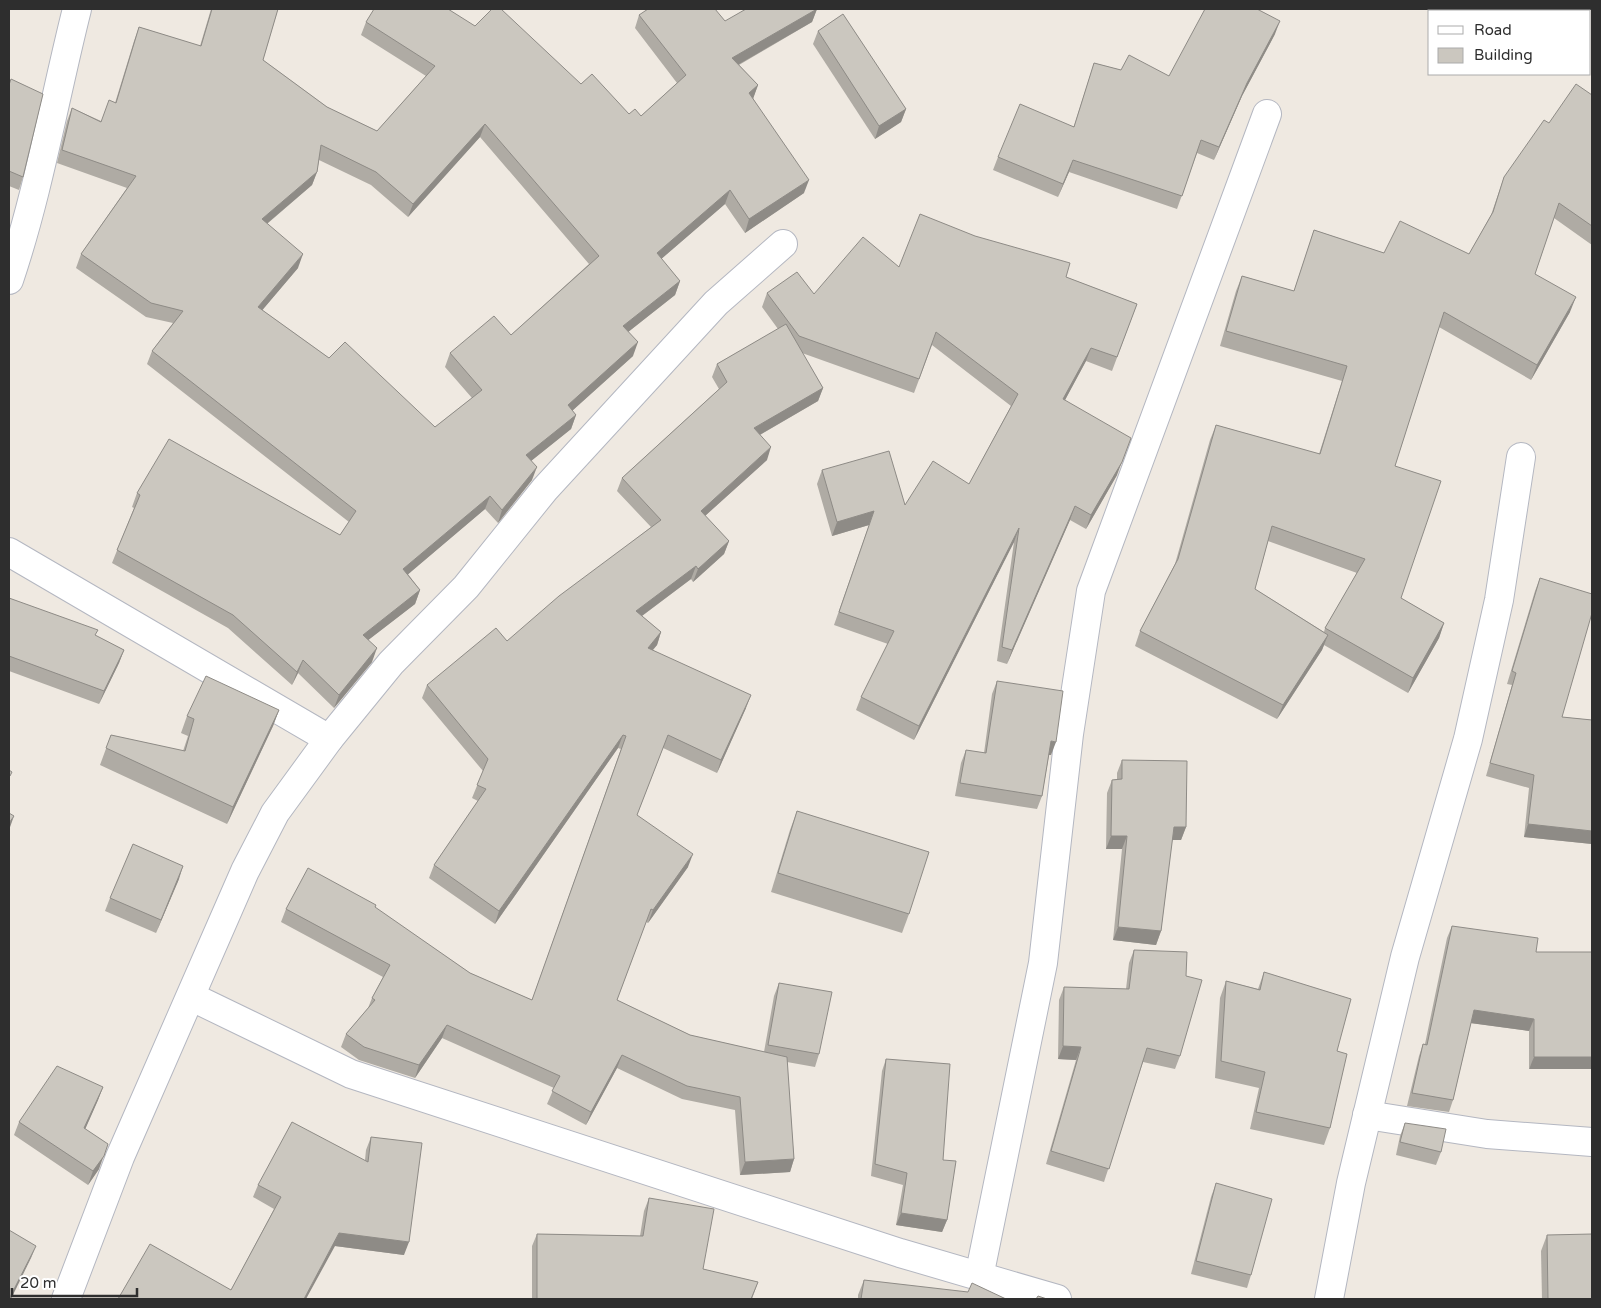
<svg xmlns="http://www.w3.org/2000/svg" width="1601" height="1308" font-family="'Varela Round',sans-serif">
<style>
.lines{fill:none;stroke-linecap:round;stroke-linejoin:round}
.minor-casing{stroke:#b4b7c1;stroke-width:30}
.minor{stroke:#fff;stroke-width:28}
.wall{fill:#afaba4;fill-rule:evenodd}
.shaded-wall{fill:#8e8b86}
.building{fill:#cbc7bf;stroke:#8e8b86;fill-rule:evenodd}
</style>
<rect width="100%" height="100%" fill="#efe9e1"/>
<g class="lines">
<defs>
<g id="minor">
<path d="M 9,280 C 39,191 54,100 77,9"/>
<polyline points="9,552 329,739"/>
<polyline points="192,997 351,1074 900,1253 1057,1299"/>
<polyline points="1367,1115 1487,1134 1592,1142"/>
<polyline points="979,1277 1043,963 1069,734 1091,591 1267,114"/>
<polyline points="66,1299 120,1157 245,871 275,813 329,739 391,663 466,587 545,489 716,303 783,244"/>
<polyline points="1329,1299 1351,1183 1405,957 1468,739 1499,600 1521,457"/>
</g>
</defs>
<use href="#minor" class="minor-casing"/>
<use href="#minor" class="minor"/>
</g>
<g class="wall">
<path d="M 211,9 L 278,9 L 263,60 L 327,107 L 377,131 L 426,76 L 361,35 L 366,22 L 475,26 L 581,84 L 629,114 L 641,116 L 677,83 L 635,28 L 639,15 L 725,21 L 817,9 L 812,22 L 739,65 L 758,85 L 753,98 L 804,193 L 745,233 L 725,204 L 661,259 L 680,281 L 675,295 L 628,332 L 633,356 L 572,411 L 576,415 L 571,429 L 531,461 L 532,480 L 498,523 L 485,509 L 408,574 L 420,590 L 415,604 L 368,640 L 372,662 L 334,708 L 298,673 L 292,685 L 228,628 L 112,563 L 134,508 L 132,507 L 137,493 L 340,535 L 349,522 L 147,364 L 152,351 L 173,323 L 146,317 L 76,268 L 81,254 L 127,188 L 57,163 L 67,121 L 72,108 L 101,121 L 115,103 L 134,41 L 139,27 L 200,46 ZM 480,137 L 589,264 L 511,335 L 450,353 L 445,367 L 472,398 L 435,427 L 329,358 L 262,310 L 298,268 L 267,224 L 312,185 L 317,172 L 319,160 L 371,185 L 408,217 Z"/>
<polygon points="818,31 906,109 901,122 875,139 813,44"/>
<polygon points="1275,34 1242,96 1214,160 1197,153 1177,209 1069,172 1058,197 993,170 998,157 1074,126 1094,63 1121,70 1169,76"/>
<polygon points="9,85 23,177 19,190 9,186"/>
<path d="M 1592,95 L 1592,245 L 1554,218 L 1535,274 L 1570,312 L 1531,380 L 1439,327 L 1395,466 L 1401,598 L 1444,623 L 1439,638 L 1408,693 L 1324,645 L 1322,650 L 1277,719 L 1135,646 L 1140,631 L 1175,564 L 1210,440 L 1216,425 L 1319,454 L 1342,381 L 1220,346 L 1236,291 L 1242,276 L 1294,291 L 1314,230 L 1384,253 L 1469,254 L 1491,215 L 1504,177 L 1549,123 ZM 1268,541 L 1357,573 L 1325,628 L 1324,632 L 1255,589 Z"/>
<polygon points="899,267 1066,277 1137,304 1112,371 1086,361 1065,400 1117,475 1086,529 1070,520 1007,664 997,661 1014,542 914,740 856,710 861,697 888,644 834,625 869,525 832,536 817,484 822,470 905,505 969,484 1011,406 932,345 914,393 802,353 823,388 818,401 760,435 767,460 705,516 729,541 724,554 693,582 691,579 642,616 661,632 657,645 653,650 746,708 717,773 663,748 637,815 688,867 648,923 646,922 617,1000 690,1035 764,1052 774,996 779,983 819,1054 815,1067 787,1062 794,1159 790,1172 740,1175 735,1110 682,1099 617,1068 586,1125 547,1104 554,1088 442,1038 415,1078 359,1060 341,1047 346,1034 368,1008 372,998 383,977 281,922 286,909 376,905 375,908 470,973 532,1000 621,749 618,748 495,924 429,878 434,865 478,801 472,798 483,771 422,698 427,685 507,641 651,527 617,491 622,478 719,389 712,377 717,364 778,329 762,307 767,293 814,294"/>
<polygon points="1540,578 1562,717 1592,720 1592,844 1524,837 1529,788 1486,776 1512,685 1507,684 1535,591"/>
<polygon points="9,598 96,636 124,650 119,663 99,704 9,671"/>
<polygon points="997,681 1051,755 1049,755 1042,796 1037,809 955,796 961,763 966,750 984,753 992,694"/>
<polygon points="279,710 273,726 227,824 100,765 111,735 183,751 188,736 181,733 187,716"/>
<polygon points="1122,760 1186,827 1181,840 1172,840 1161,931 1156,945 1113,940 1122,849 1106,849 1107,793 1112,780 1117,779 1117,773"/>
<polygon points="797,811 909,914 902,933 771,892 790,830"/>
<polygon points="179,879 156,933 105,911 110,898"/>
<polygon points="1452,926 1536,952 1592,952 1529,1069 1529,1031 1471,1023 1453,1100 1449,1112 1407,1106 1419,1056 1423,1044 1425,1044 1447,938"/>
<polygon points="1134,950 1180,1056 1175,1069 1143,1062 1104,1182 1046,1164 1076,1060 1058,1059 1059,1000 1064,987 1126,989 1129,963"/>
<polygon points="1264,972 1337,1051 1330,1128 1324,1145 1250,1129 1259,1088 1215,1078 1220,998 1226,981 1258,989"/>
<polygon points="886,1059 947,1220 942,1232 896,1225 903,1185 871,1176 882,1071"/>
<polygon points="103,1087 98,1100 85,1129 99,1169 88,1185 14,1135 19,1122"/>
<polygon points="1405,1123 1441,1152 1436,1165 1396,1155 1400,1136"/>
<polygon points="371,1137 404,1255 335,1246 231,1290 274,1209 253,1197 258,1185 365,1160 366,1150"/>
<polygon points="1216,1183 1251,1275 1247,1288 1191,1274 1211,1197"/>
<polygon points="649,1198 703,1269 758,1282 752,1299 532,1299 532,1246 537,1234 640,1236 644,1211"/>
<polygon points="1547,1235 1592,1299 1542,1299 1541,1251"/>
<polygon points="864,1280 1006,1299 858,1299 858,1295"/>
</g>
<g class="shaded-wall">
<polygon points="817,9 812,22 727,71 732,58"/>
<polygon points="1280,21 1275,34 1242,96 1214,160 1219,147 1247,83"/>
<polygon points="758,85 753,99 749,93"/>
<polygon points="906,109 901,122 875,139 879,126"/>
<polygon points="485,124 480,137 408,217 413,204"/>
<polygon points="1073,160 1069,172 1058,197 1063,184"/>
<polygon points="317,172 312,185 257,232 262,219"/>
<polygon points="809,180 804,193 745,233 749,219"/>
<polygon points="730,190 725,204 652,267 657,253"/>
<polygon points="303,254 298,268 254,320 258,307"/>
<polygon points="680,281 675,295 618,340 623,326"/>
<polygon points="1576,297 1570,312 1531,380 1537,365"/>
<polygon points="638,342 633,356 563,419 568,405"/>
<polygon points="1091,348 1086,361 1058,413 1063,399"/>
<polygon points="823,388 818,401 749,441 754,428"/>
<polygon points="576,415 571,429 521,469 526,455"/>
<polygon points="1131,438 1117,475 1086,529 1091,515"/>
<polygon points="771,447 767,460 696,524 701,511"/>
<polygon points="537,467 532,480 498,523 502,510"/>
<polygon points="490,496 485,509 399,582 403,569"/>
<polygon points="1075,506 1070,520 1007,664 1012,650"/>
<polygon points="874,511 869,525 832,536 837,522"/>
<polygon points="1019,528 1014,542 914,740 919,726"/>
<polygon points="729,541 724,554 693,582 698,569"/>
<polygon points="696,566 691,579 631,624 636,611"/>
<polygon points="420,590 415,604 358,648 363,635"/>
<polygon points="1444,623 1439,638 1408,693 1413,678"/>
<polygon points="661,632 657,645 643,661 648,648"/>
<polygon points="1328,635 1322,650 1277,719 1283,705"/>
<polygon points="377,648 372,662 334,708 339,695"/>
<polygon points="124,650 119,663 99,704 104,691"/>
<polygon points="303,660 298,673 292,685 297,672"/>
<polygon points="751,695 746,708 717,773 721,760"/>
<polygon points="279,710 273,726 227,824 233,807"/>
<polygon points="623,735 618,748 495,924 499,911"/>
<polygon points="1051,741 1056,742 1051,755 1047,755"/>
<polygon points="14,816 9,830 9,823"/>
<polygon points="1528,824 1592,831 1592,844 1524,837"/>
<polygon points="1174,827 1186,827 1181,840 1169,840"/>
<polygon points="1111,836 1127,836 1122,849 1106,849"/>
<polygon points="693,854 688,867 648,923 653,910"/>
<polygon points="183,866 179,879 156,933 161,920"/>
<polygon points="1118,927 1161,931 1156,945 1113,940"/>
<polygon points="1474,1010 1534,1019 1529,1031 1470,1023"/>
<polygon points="447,1025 442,1038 415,1078 419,1065"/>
<polygon points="1063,1046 1081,1047 1076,1060 1058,1059"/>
<polygon points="622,1055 617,1068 586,1125 591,1112"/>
<polygon points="1534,1057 1592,1057 1592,1069 1529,1069"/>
<polygon points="103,1087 98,1100 80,1141 84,1128"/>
<polygon points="108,1144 99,1169 88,1185 93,1171"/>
<polygon points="794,1159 790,1172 740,1175 745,1162"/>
<polygon points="901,1213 947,1220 942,1232 896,1225"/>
<polygon points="339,1233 409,1242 404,1255 335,1246 306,1299 304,1299"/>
<polygon points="36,1246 31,1258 11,1299 9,1299"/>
</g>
<g class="building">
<path d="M 212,9 L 278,9 L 263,60 L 327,107 L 377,131 L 435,66 L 366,22 L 374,9 L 448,9 L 475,26 L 492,9 L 501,9 L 581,84 L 592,74 L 629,114 L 635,109 L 641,116 L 686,75 L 639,15 L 648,9 L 715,9 L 725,21 L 746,9 L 817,9 L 732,58 L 758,85 L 749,93 L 809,180 L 749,219 L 730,190 L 657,253 L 680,281 L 623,326 L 638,342 L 568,405 L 576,415 L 526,455 L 537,467 L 502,510 L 490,496 L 403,569 L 420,590 L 363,635 L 377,648 L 339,695 L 303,660 L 297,672 L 233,615 L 117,550 L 140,495 L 137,493 L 169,439 L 340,535 L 356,511 L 152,351 L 183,311 L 151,303 L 81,254 L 136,176 L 62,150 L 72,108 L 101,122 L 109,100 L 116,103 L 139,27 L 201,46 ZM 485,124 L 599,256 L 511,335 L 494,316 L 450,353 L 482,390 L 435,427 L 345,342 L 329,358 L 258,307 L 303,254 L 262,219 L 317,172 L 321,145 L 376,172 L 413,204 Z"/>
<polygon points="1205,9 1257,9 1280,21 1247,83 1219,147 1201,140 1182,196 1073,160 1063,184 998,157 1020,104 1074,127 1094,63 1121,70 1129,55 1169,76"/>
<polygon points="843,14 906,109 879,126 818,31"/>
<polygon points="11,79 43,94 23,177 9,171 9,85"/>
<polygon points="1576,84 1592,95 1592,226 1559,203 1535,274 1576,297 1537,365 1444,312 1395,466 1441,481 1401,598 1444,623 1413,678 1325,628 1365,559 1272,526 1255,589 1328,635 1283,705 1140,631 1178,559 1216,425 1320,454 1347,366 1226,331 1242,276 1294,291 1314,230 1384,253 1400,221 1469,254 1493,212 1504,177 1544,120 1549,123"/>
<polygon points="920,214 975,236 1070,263 1066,277 1137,304 1117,357 1091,348 1063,399 1131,438 1122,462 1091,515 1075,506 1012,650 1002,647 1019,528 919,726 861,697 894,631 839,612 874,511 837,522 822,470 889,451 905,505 933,461 969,484 1018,394 936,332 919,379 799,336 767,293 797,272 814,294 863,237 899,267"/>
<polygon points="786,324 823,388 754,428 771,447 701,511 729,541 698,569 696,566 636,611 661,632 648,648 751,695 721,760 668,735 637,815 693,854 653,910 651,909 617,1000 690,1035 787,1057 794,1159 745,1162 740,1097 687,1086 622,1055 591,1112 552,1091 560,1076 447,1025 419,1065 364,1047 346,1034 375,1000 372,998 390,965 286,909 308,868 376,905 375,907 470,973 532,1000 626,736 623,735 499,911 434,865 486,789 477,785 488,759 427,685 496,628 507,641 559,596 661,520 622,478 727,382 717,364"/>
<polygon points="1540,578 1592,594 1592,613 1562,717 1592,720 1592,831 1528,824 1534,775 1490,763 1516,673 1512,671"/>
<polygon points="9,598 98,630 95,635 124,650 104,691 9,656"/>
<polygon points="206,676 279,710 233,807 106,748 111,735 185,751 194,719 187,716"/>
<polygon points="997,681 1063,691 1056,742 1051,741 1042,796 960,783 966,750 986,753"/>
<polygon points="1122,760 1187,761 1186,827 1174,827 1161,931 1118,927 1127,836 1111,836 1112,780 1122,779"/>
<polygon points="9,770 12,772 10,776 9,776"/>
<polygon points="797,811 929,852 909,914 778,873"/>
<polygon points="9,813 14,816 9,823"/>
<polygon points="133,844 183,866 161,920 110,898"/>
<polygon points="1452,926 1538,938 1536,952 1592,952 1592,1057 1534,1057 1534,1019 1474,1010 1453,1100 1412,1093 1423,1044 1427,1045"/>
<polygon points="1134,950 1187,952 1186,976 1202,980 1180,1056 1147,1048 1109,1169 1051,1151 1081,1047 1063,1046 1064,987 1129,989"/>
<polygon points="1264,972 1351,999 1337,1051 1347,1054 1330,1128 1256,1112 1265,1072 1221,1061 1226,981 1260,990"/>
<polygon points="779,983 832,992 819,1054 768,1045"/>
<polygon points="886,1059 950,1064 943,1160 956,1161 947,1220 901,1213 907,1173 875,1164"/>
<polygon points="57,1066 103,1087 84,1128 108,1144 104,1156 93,1171 19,1122"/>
<polygon points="292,1122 368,1162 371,1137 422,1143 409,1242 339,1233 304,1299 118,1299 150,1244 231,1290 281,1197 258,1185"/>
<polygon points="1405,1123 1446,1129 1441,1152 1400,1142"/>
<polygon points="1216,1183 1272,1199 1251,1275 1196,1261"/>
<polygon points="649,1198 714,1209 703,1269 758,1282 751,1299 537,1299 537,1234 643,1236"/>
<polygon points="9,1230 36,1246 9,1299"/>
<polygon points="1592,1234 1592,1299 1548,1299 1547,1235"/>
<polygon points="864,1280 968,1292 972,1283 1006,1299 861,1299"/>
<polygon points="1038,1296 1047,1299 1036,1299"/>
</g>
<rect width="1601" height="1308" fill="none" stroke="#2e2e2e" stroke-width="20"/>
<rect x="1428" y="10" width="162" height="65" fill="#ffffff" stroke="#ababab"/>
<rect x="1438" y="26" width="25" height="8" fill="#ffffff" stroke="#ababab"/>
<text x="1474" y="35" font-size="15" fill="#2e2e2e">Road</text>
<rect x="1438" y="48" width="25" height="15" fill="#cbc7bf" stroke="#ababab"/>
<text x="1474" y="60" font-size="15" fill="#2e2e2e">Building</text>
<path d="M12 1288v8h125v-8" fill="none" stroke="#2e2e2e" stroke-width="2.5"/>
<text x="20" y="1288" font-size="15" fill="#2e2e2e" stroke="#ffffff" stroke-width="4" paint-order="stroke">20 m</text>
</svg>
